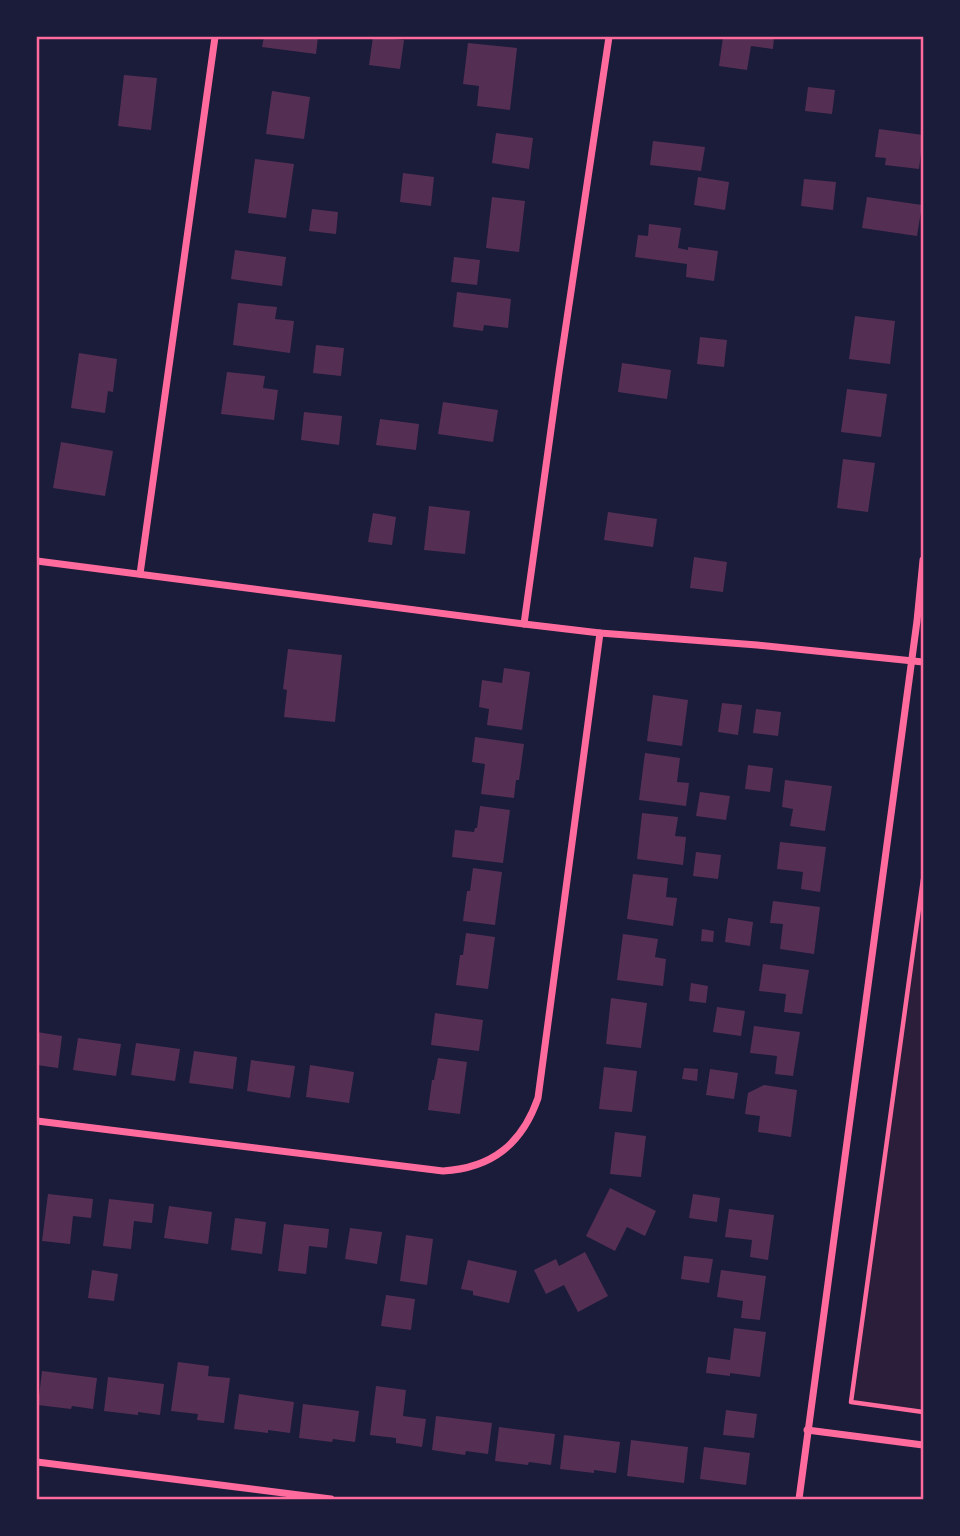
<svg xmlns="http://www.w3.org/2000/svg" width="960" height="1536" font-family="'Work Sans',sans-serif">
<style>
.green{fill:#2a1e3b}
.building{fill:#542f53}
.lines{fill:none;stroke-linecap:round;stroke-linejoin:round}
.path{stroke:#ff6b9d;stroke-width:4.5}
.minor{stroke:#ff6b9d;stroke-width:7}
.neatline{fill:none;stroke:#ff6b9d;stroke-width:2.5}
</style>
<rect width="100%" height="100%" fill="#1b1b3a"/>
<polygon class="green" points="923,879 923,1412 851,1402"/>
<g class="building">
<polygon points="264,37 318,37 316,54 262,47"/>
<polygon points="373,37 404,40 400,69 369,65"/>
<polygon points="723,37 774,37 773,49 751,46 747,70 719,66"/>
<polygon points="468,43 517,48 510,110 477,106 479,86 463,84"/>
<polygon points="124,75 157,78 151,130 118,126"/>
<polygon points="808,87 835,90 832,114 805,111"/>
<polygon points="272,91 310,97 304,139 266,134"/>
<polygon points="879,129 923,135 919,169 885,165 886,158 875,157"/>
<polygon points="496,133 533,138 529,169 492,163"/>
<polygon points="653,141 705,147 701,171 650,165"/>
<polygon points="255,159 294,164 286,218 248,213"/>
<polygon points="403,173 434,177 431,206 400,202"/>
<polygon points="698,177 729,182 725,210 694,205"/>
<polygon points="804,179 836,182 833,210 801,206"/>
<polygon points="492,197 525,201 519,252 486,248"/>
<polygon points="867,197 922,205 917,236 862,228"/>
<polygon points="312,209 338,212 336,234 309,231"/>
<polygon points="649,224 681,228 678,248 688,250 688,247 718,251 714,281 686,277 687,264 635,257 638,235 648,236"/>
<polygon points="235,250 286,257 282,286 231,279"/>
<polygon points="454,257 480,260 477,285 451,282"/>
<polygon points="457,292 511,299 508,328 484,325 483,331 453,327"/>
<polygon points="238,303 277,307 275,319 294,321 290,353 233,345"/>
<polygon points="855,316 895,321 890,364 849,359"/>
<polygon points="700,337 727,340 724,367 697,364"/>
<polygon points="316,345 344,348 341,376 313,373"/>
<polygon points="79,353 117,359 113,392 108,391 105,413 71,408"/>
<polygon points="622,363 671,370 667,399 618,392"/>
<polygon points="227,372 265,376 263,388 278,390 274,420 221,414"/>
<polygon points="847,389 887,394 881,437 841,432"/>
<polygon points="443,402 498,410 493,442 438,434"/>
<polygon points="304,412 342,416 339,445 301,440"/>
<polygon points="380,419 419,424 416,450 376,445"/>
<polygon points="61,442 113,451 105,496 53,488"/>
<polygon points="843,459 875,463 868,512 837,508"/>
<polygon points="429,506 470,511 465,554 424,550"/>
<polygon points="608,512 657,519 653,547 604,540"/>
<polygon points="373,513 396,517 392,545 368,542"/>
<polygon points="694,557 727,562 723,592 690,588"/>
<polygon points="288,649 342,655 335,722 284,717 287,690 283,689"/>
<polygon points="504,668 530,672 522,730 487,725 489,709 479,707 482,680 502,683"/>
<polygon points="653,695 688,700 682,746 647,741"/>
<polygon points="722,703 742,705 738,735 718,732"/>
<polygon points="756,709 781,712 778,736 753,733"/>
<polygon points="475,737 524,744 519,780 516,780 514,798 481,794 485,764 472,762"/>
<polygon points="645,753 680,758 677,782 689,783 686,806 639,800"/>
<polygon points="748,765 773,768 770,792 745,789"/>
<polygon points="785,780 832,786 825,831 790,826 793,809 782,807"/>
<polygon points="700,792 730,796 726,820 696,816"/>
<polygon points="480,806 510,810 503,863 452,857 455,830 474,832 475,828 477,828"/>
<polygon points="642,813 678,817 675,836 686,837 683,865 637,859"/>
<polygon points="780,842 826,847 820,892 801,889 803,872 777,869"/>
<polygon points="696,852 721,855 718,879 693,876"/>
<polygon points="473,868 502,872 495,925 463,921 467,891 470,891"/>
<polygon points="633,874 668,878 666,897 677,898 673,926 627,919"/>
<polygon points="773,901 820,907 814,954 780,949 783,924 770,923"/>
<polygon points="728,918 753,922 750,946 725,942"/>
<polygon points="702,929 714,931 713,942 701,941"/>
<polygon points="466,933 495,937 488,989 456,985 460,955 463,955"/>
<polygon points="623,934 658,939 655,957 666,959 663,986 617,980"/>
<polygon points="763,964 809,970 802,1014 784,1012 786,994 759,991"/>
<polygon points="691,983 708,986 706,1003 689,1001"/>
<polygon points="611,998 647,1003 641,1048 606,1044"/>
<polygon points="717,1007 745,1011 741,1036 713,1032"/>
<polygon points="435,1013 483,1020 479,1051 431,1045"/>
<polygon points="754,1026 800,1032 793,1076 775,1074 777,1056 750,1053"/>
<polygon points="37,1032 62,1036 58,1068 37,1065"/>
<polygon points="78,1038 121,1044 116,1076 73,1070"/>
<polygon points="136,1043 180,1049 175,1081 131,1075"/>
<polygon points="194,1051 237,1057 233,1089 189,1083"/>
<polygon points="438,1058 467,1062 460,1114 428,1110 432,1080 434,1080"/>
<polygon points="251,1060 295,1066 290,1098 247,1091"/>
<polygon points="310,1065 354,1072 349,1103 306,1097"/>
<polygon points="604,1067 637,1071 632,1112 599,1109"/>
<polygon points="684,1068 698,1069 697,1081 682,1079"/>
<polygon points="710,1069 738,1073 734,1099 706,1095"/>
<polygon points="764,1085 797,1090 791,1137 758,1132 760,1116 745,1114 748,1093"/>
<polygon points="615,1132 646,1136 641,1177 610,1174"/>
<polygon points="610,1188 656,1211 645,1236 627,1227 615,1251 586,1236"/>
<polygon points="48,1194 93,1199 91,1218 73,1216 70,1244 42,1241"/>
<polygon points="693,1194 720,1198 717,1222 689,1218"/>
<polygon points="109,1199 154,1204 152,1223 134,1221 131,1249 103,1246"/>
<polygon points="169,1206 212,1212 208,1244 164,1238"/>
<polygon points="729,1209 774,1215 768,1260 750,1257 752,1240 725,1237"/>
<polygon points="235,1218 266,1222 262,1254 231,1250"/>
<polygon points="284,1224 329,1229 327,1248 309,1246 306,1274 278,1271"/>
<polygon points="350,1228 382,1232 377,1264 345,1259"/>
<polygon points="406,1235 433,1239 427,1285 400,1281"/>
<polygon points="585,1252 608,1296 578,1312 564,1285 546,1294 534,1270 556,1259 559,1266"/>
<polygon points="684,1256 713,1259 709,1283 681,1279"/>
<polygon points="468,1260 517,1271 509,1303 473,1295 473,1291 461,1289"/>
<polygon points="92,1270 118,1274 114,1301 88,1298"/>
<polygon points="721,1270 766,1276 760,1320 741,1318 743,1301 717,1297"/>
<polygon points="386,1295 415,1299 411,1330 381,1326"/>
<polygon points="734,1328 766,1332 760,1377 730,1373 730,1376 706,1373 708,1357 730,1360"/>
<polygon points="178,1362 209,1366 208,1376 230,1378 224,1423 197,1420 198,1414 171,1411"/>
<polygon points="42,1371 97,1378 93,1409 72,1406 71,1409 38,1405"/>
<polygon points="108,1377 164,1384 160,1415 138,1412 138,1415 104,1411"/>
<polygon points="376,1386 406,1390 403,1416 426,1419 422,1447 396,1443 396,1438 370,1435"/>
<polygon points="239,1394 294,1402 290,1433 268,1430 268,1433 234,1429"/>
<polygon points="303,1404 359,1411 355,1442 333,1439 332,1442 299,1438"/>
<polygon points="726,1410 757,1414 754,1438 723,1435"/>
<polygon points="436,1416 492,1423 488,1454 466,1451 465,1455 432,1450"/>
<polygon points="499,1427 555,1434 551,1465 529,1462 528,1465 495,1461"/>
<polygon points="564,1435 620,1442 616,1473 594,1470 594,1473 560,1469"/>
<polygon points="631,1440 688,1447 684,1483 627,1476"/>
<polygon points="704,1447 750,1453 746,1485 700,1479"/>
</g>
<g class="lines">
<polyline class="path" points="923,879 851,1402 923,1412"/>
<g class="minor">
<polyline points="37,561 524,624 600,633 757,645 923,662"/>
<polyline points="140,574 215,37"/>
<polyline points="524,624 559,372 609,37"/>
<path d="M 37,1121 L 443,1171 C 492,1168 522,1144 538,1098 L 600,633"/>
<polyline points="807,1430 923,1445"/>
<polyline points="37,1462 331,1499"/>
<polyline points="799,1499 917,621 923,560"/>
</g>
</g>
<rect width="960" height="1536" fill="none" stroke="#1b1b3a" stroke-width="77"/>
<rect x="38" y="38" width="884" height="1460" class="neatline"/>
</svg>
